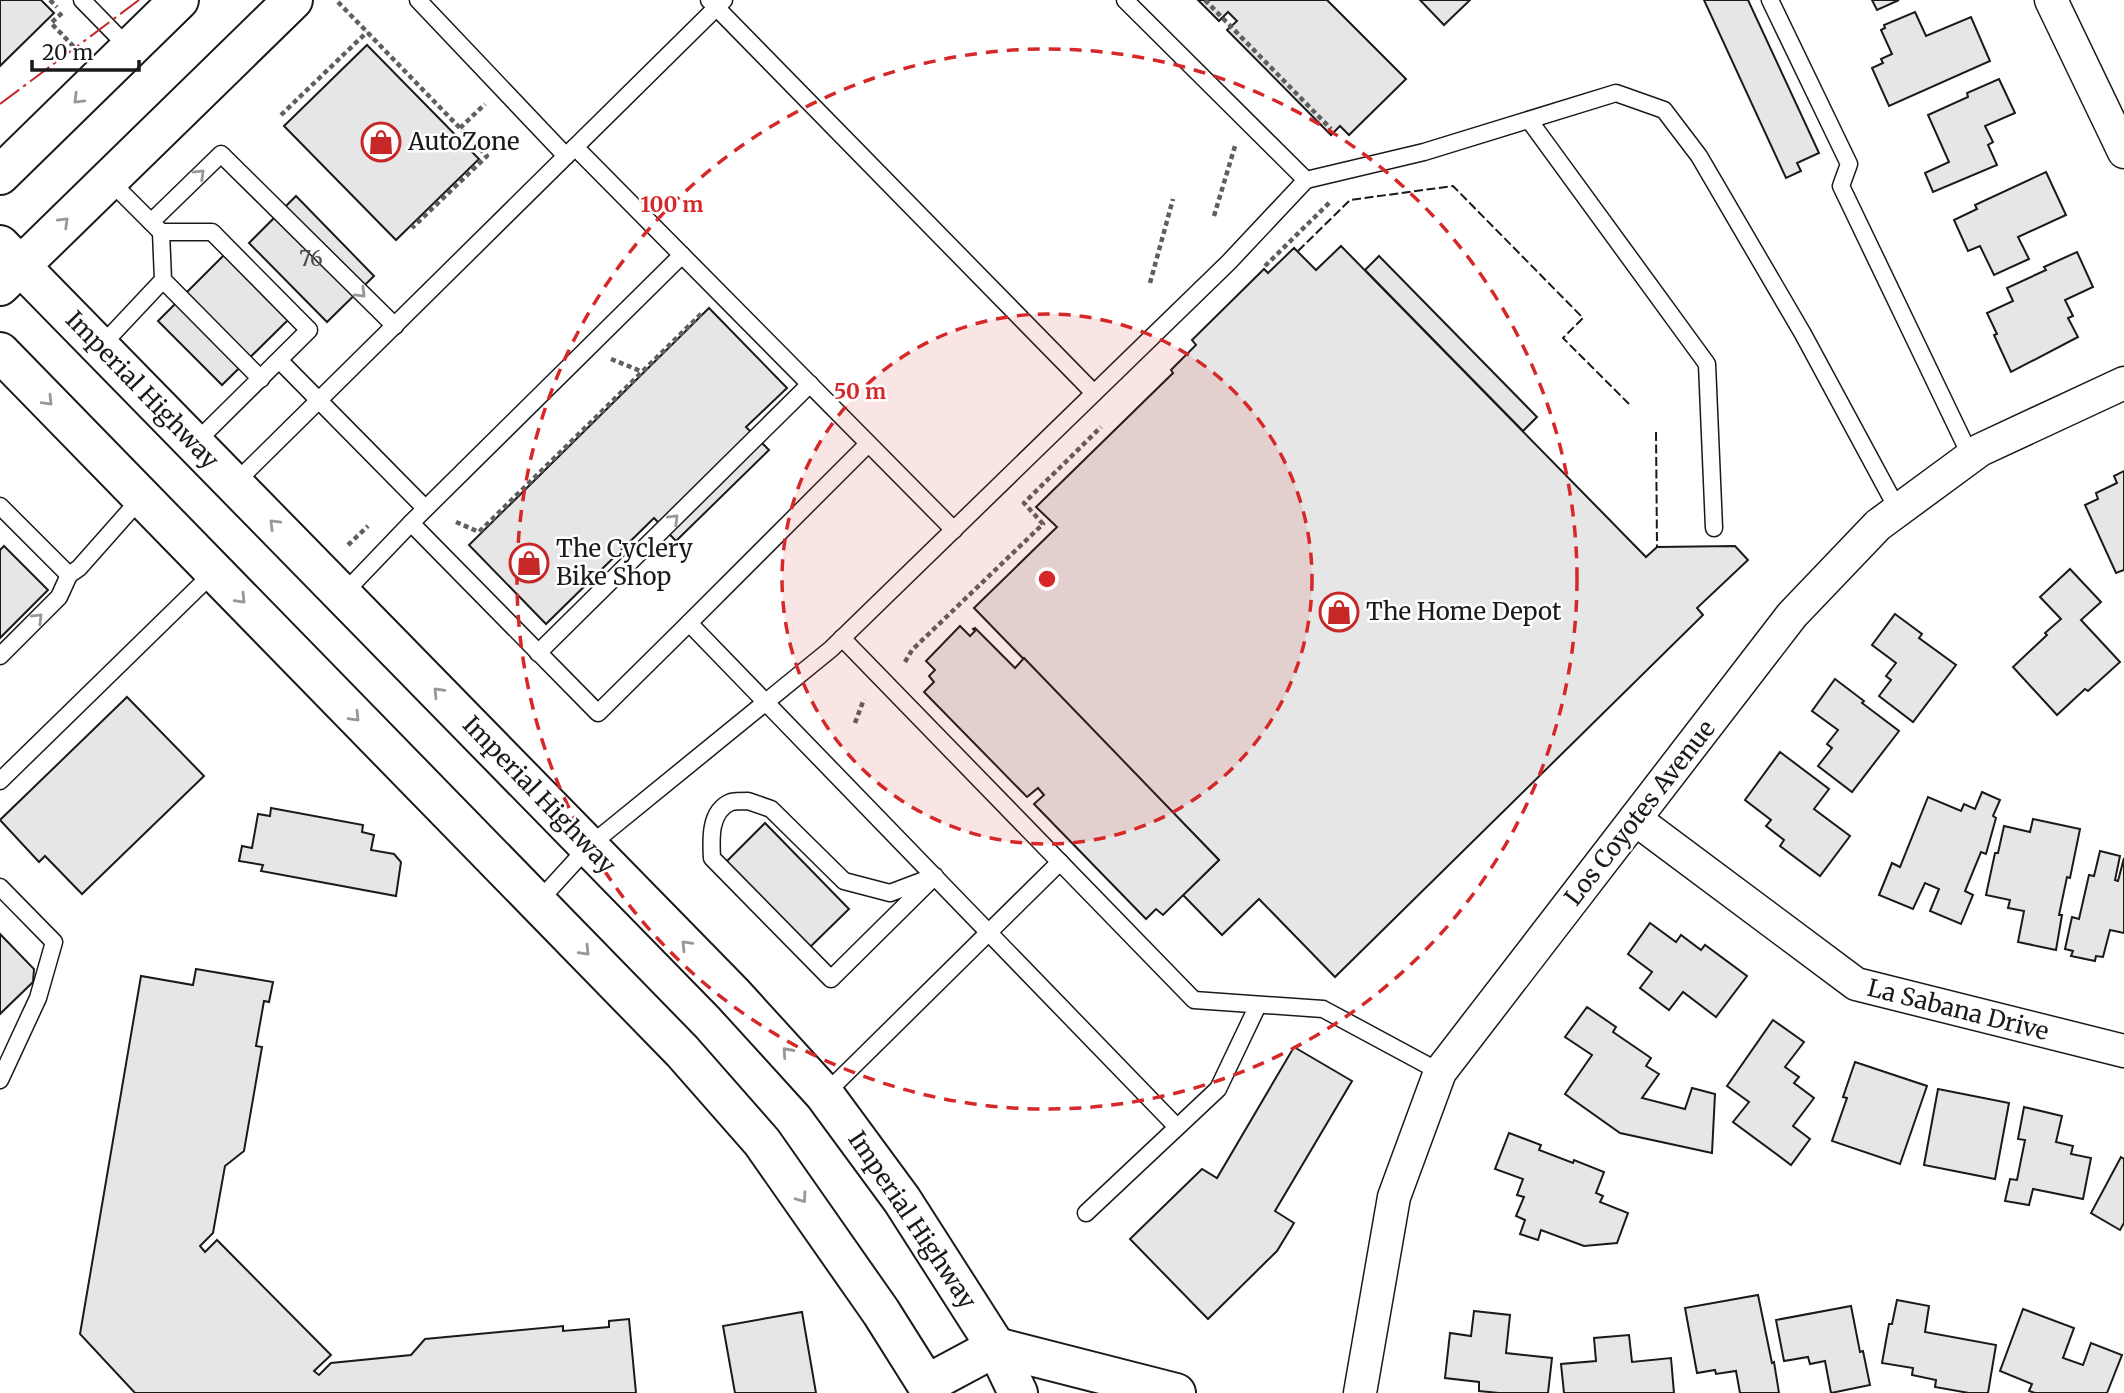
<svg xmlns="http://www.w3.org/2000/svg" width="2124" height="1393" font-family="Merriweather,serif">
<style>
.building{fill:#e6e6e6;stroke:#1a1a1a;stroke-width:2}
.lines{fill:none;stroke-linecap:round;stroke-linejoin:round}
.service-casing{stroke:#1a1a1a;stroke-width:19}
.minor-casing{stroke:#1a1a1a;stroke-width:35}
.tertiary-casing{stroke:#1a1a1a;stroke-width:42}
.primary-casing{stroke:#1a1a1a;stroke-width:42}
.path{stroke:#5f5f5f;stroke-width:4.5;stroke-dasharray:5 3.5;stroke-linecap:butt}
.service{stroke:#fff;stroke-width:16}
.minor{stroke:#fff;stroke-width:32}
.tertiary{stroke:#fff;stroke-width:38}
.primary{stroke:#fff;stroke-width:38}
.fence{stroke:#1a1a1a;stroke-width:2;stroke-dasharray:9 3.5;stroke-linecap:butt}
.power{stroke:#c62828;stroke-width:2;stroke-dasharray:24 5 3.5 5;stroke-linecap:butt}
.oneway{stroke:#989898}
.ring{fill:none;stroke:#d62828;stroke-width:3.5;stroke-dasharray:12 9}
.labels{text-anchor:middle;stroke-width:5;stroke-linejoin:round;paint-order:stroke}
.number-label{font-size:21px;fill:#4d4d4d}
.poi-label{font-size:24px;fill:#1a1a1a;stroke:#fff;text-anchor:start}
.street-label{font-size:24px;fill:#1a1a1a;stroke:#fff}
.centre{fill:#d62828;stroke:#fff;stroke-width:3.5}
.ring-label{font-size:21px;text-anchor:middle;font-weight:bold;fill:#d62828;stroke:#fff;stroke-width:5;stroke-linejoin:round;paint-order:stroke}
</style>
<rect width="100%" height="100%" fill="#fff"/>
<g class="building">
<polygon points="0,0 41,0 54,13 0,66"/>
<polygon points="1198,0 1327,0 1406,79 1349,135 1340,126 1331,135 1227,30 1237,21 1228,12 1219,21"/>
<polygon points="1420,0 1470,0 1444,25"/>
<polygon points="1704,0 1748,0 1819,153 1797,163 1801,171 1786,178"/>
<polygon points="1872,0 1899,0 1877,10"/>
<polygon points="1915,12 1926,36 1971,17 1990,61 1889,106 1872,68 1883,63 1881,59 1892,54 1881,30 1885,28 1884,25"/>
<polygon points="367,45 479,159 396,240 284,126"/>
<polygon points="1999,79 2015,113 1985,126 1993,142 1988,145 1997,165 1933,192 1925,173 1949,162 1928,115 1968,97 1967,93"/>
<polygon points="2046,172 2066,215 2018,237 2029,259 1994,275 1980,246 1968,251 1954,220 1977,209 1975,205"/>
<polygon points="296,196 374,276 327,322 249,243"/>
<polygon points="1341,246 1646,557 1657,547 1735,546 1748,560 1697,608 1703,615 1335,977 1259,899 1222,935 1183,895 1219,860 974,608 1057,527 1036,507 1173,373 1171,370 1196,345 1192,340 1264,269 1268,273 1294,248 1316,270"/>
<polygon points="2077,252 2093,287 2065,300 2073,316 2068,318 2078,337 2011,372 1994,335 1997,334 1987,313 2013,301 2007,288 2046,270 2044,267"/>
<polygon points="224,255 288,320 222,385 158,321"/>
<polygon points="1379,256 1537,417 1523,431 1365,270"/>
<polygon points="709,308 787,388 746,427 769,450 676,541 654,518 546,624 469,545"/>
<polygon points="2124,471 2124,570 2116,573 2085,505 2098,499 2096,493 2117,483 2114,476"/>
<polygon points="4,546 48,590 0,638 0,550"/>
<polygon points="2070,569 2101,602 2081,620 2120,662 2088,691 2085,689 2057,715 2013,667 2047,635 2045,633 2061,619 2040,597"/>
<polygon points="1895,614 1922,634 1919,638 1956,665 1913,722 1879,696 1891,680 1886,676 1896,663 1872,645"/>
<polygon points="960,626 970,636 975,631 973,629 975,628 1015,668 1024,658 1219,860 1163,915 1156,909 1146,919 1034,804 1044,795 1038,788 1027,797 924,692 934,682 929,676 935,670 926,661"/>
<polygon points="1835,679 1864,701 1862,703 1899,731 1852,792 1818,766 1832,748 1827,744 1838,730 1812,711"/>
<polygon points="127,697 204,776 82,894 45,856 39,862 0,820"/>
<polygon points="1780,752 1829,789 1814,809 1850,836 1820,876 1780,846 1784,840 1766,826 1771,820 1745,800"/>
<polygon points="1982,792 2000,800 1993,816 1996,818 1986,854 1981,852 1965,891 1973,895 1961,924 1930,911 1939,889 1925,883 1913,909 1879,895 1892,863 1900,867 1928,797 1961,811 1964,804 1975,809"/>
<polygon points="271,808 363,825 362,832 374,835 371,850 394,854 401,862 396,896 261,871 263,865 239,861 242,846 252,848 258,814 270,816"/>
<polygon points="2033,819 2080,829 2070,878 2067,877 2059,915 2062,915 2056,950 2018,942 2024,911 2008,908 2010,900 1986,895 1995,853 1998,853 2004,826 2030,832"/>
<polygon points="765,823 849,909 806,951 723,865"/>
<polygon points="2100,851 2120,856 2115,880 2118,881 2124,858 2124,933 2110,930 2103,957 2096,956 2095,961 2071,956 2073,951 2065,949 2072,917 2079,919 2089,875 2094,876"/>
<polygon points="1650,923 1676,942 1681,935 1701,950 1705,945 1747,976 1716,1017 1683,992 1669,1010 1640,988 1652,972 1628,954"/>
<polygon points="0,934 34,969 33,982 0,1014"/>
<polygon points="196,969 273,982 269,1002 264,1001 256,1046 262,1047 244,1151 225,1166 213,1233 200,1246 205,1252 217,1240 331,1355 314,1371 319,1375 331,1363 411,1355 425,1339 563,1326 563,1331 609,1327 609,1321 629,1319 636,1393 135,1393 80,1334 141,976 193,985"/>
<polygon points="1587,1007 1616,1027 1613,1032 1651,1058 1646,1066 1659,1074 1642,1098 1685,1109 1692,1088 1715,1094 1712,1153 1620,1133 1565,1094 1592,1055 1565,1037"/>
<polygon points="1773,1020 1804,1042 1785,1067 1799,1077 1794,1083 1814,1098 1793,1126 1810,1139 1791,1165 1733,1122 1749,1102 1727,1086"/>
<polygon points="1294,1047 1352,1081 1275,1211 1294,1223 1277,1251 1208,1319 1130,1239 1202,1169 1217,1178"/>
<polygon points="1855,1062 1927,1086 1900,1164 1832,1141 1847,1098 1843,1097"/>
<polygon points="1938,1089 2009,1103 1995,1179 1924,1165"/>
<polygon points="2024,1107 2062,1116 2056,1142 2073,1146 2071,1154 2091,1158 2083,1199 2033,1189 2029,1205 2005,1201 2010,1179 2017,1180 2025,1140 2018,1139"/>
<polygon points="1509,1133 1541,1145 1539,1150 1573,1163 1574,1160 1604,1172 1596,1193 1603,1196 1600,1202 1628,1213 1617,1243 1584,1246 1541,1230 1538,1240 1520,1234 1525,1220 1516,1216 1524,1197 1517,1195 1523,1179 1495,1169"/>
<polygon points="2121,1157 2124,1159 2124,1223 2120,1230 2091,1213"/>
<polygon points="1758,1295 1772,1363 1774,1362 1779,1393 1740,1393 1736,1371 1716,1374 1715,1370 1697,1373 1685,1308"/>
<polygon points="1897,1300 1929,1306 1925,1332 1996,1345 1988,1393 1969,1393 1935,1387 1936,1380 1912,1375 1913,1368 1882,1363 1889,1324 1892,1324"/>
<polygon points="1851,1306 1860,1352 1863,1351 1870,1385 1831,1393 1825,1361 1810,1364 1808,1357 1784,1361 1776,1320"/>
<polygon points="2023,1309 2074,1328 2063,1358 2083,1365 2091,1343 2122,1355 2107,1393 2035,1393 2029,1391 2032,1384 2000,1371"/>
<polygon points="1474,1311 1510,1315 1506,1353 1552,1358 1548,1393 1499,1393 1479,1391 1479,1382 1445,1378 1450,1333 1471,1336"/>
<polygon points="802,1312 816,1393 735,1393 723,1326"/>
<polygon points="1629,1335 1632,1362 1671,1358 1674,1393 1564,1393 1561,1364 1596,1361 1594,1338"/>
</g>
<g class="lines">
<defs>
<g id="service">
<polyline points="82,0 129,48"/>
<polyline points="418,0 566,156"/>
<polyline points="709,0 1094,393"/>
<polyline points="1770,0 1849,164 1841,186 1971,457"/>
<polyline points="1529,120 1707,364 1714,528"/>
<polyline points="575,147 954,530"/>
<polyline points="109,180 161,232 212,232 309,330 195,443"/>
<polyline points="1306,180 1424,152 1616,93 1664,110 1699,156 1803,334 1898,510"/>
<polyline points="151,222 221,154 395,326"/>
<polyline points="161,232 163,280 261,379"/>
<polyline points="682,255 411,523 598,713 689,623 1177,1127"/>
<polyline points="100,347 163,280"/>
<polyline points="280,361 425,508"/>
<polyline points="234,484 724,0"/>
<polyline points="0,506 69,575 79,568 141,498"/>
<polyline points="343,594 411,523"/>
<polyline points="689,623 868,444"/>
<polyline points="842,638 1194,1000 1323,1009 1440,1072"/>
<polyline points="538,653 810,384"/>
<polyline points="0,656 59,597 69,575"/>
<polyline points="0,781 214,572"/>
<path d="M 748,801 L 771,809 L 844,881 L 890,893 L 935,876 L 831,979 L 712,858 C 711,840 709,811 731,802 C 735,801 743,801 748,801 Z"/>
<polyline points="0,887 54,942 38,998 0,1080"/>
<polyline points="537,903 589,846 831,649 1229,262 1306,180 1125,0"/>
<polyline points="825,1094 1060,862"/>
<polyline points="1086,1213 1218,1089 1258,1005"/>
</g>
<g id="minor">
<polyline points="2051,0 2124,152"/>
<polyline points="1635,819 1856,984 2124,1051"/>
<polyline points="1360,1393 1394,1197 1440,1072 1792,615 1878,525 1980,450 2124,383"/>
</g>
<polyline id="tertiary" points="927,1384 996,1347 1176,1393"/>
<g id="primary">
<polyline points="0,175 179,0"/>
<polyline points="0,245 733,994 824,1094 902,1200 996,1347 1018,1393"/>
<polyline points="0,286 293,0"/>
<polyline points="0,352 682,1051 762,1142 881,1312 932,1393"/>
</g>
</defs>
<use href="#service" class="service-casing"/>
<use href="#minor" class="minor-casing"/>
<use href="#tertiary" class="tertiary-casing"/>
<use href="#primary" class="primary-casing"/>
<g class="path">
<polyline points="50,0 57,7"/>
<polyline points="1205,0 1331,129"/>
<polyline points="338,2 487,156 412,228"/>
<polyline points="62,13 51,23 76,49"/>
<polyline points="281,115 367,32"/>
<polyline points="460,128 485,104"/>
<polyline points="1214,216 1235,146"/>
<polyline points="1265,266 1331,201"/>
<polyline points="1150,283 1173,199"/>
<polyline points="611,359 643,372"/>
<polyline points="456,522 479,532 703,312"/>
<polyline points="348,545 368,526"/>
<polyline points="905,662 912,650 1043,524 1024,503 1101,427"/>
<polyline points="855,723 864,699"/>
</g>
<use href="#service" class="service"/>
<use href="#minor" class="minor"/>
<use href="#tertiary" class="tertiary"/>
<use href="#primary" class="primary"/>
<g class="fence">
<polyline points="1298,251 1350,200 1453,186 1583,318 1563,338 1629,404"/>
<polyline points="1656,432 1657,547"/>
</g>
<polyline class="power" points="0,104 139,0"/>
</g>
<defs><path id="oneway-chevron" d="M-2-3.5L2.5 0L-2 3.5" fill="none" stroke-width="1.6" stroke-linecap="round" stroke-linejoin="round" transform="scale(1.75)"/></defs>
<g class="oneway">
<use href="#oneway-chevron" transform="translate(78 99) rotate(136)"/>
<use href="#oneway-chevron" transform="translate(200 174) rotate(-44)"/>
<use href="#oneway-chevron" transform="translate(64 222) rotate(-44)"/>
<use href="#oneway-chevron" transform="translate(361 293) rotate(45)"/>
<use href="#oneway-chevron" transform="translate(48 401) rotate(46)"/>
<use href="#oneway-chevron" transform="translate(674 519) rotate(-45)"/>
<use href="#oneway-chevron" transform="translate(274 524) rotate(-135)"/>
<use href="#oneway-chevron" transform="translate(241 599) rotate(46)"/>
<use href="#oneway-chevron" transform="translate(38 618) rotate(-45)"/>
<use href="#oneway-chevron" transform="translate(438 692) rotate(-134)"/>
<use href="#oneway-chevron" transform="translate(355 717) rotate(46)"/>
<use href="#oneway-chevron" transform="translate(686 945) rotate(-134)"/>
<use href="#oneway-chevron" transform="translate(585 951) rotate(46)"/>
<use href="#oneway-chevron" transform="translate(787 1052) rotate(-132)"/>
<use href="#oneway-chevron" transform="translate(802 1198) rotate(54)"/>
</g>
<circle cx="1047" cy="579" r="265" fill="#d62828" fill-opacity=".12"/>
<g class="ring">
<circle cx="1047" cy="579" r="265"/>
<circle cx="1047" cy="579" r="530"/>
</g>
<defs>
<symbol id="shop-ring" viewBox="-11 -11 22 22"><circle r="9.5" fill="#fff" stroke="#c62828" stroke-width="1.5"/><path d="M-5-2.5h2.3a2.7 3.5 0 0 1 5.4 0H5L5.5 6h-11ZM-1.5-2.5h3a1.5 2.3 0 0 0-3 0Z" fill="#c62828"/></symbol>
</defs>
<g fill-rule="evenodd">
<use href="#shop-ring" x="359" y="120" width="44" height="44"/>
<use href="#shop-ring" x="507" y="541" width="44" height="44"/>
<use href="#shop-ring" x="1317" y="590" width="44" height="44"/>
</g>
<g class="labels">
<g class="number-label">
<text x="311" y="266">76</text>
</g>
<g class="poi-label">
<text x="408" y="150">AutoZone</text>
<text x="556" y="557">The Cyclery<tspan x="556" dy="28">Bike Shop</tspan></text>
<text x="1366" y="620">The Home Depot</text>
</g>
<g class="street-label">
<text transform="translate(142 390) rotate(46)" y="8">Imperial Highway</text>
<text transform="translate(539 795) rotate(46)" y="8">Imperial Highway</text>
<text transform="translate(1640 813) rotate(-52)" y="8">Los Coyotes Avenue</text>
<text transform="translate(1958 1010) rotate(14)" y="8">La Sabana Drive</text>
<text transform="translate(912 1220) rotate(56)" y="8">Imperial Highway</text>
</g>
</g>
<circle cx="1047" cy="579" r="10" class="centre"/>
<g class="ring-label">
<text x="672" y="212">100 m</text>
<text x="860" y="399">50 m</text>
</g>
<path d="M32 60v10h107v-10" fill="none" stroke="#1a1a1a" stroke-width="3.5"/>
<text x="42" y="60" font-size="21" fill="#1a1a1a" stroke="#ffffff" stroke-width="5" paint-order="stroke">20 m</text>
</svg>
